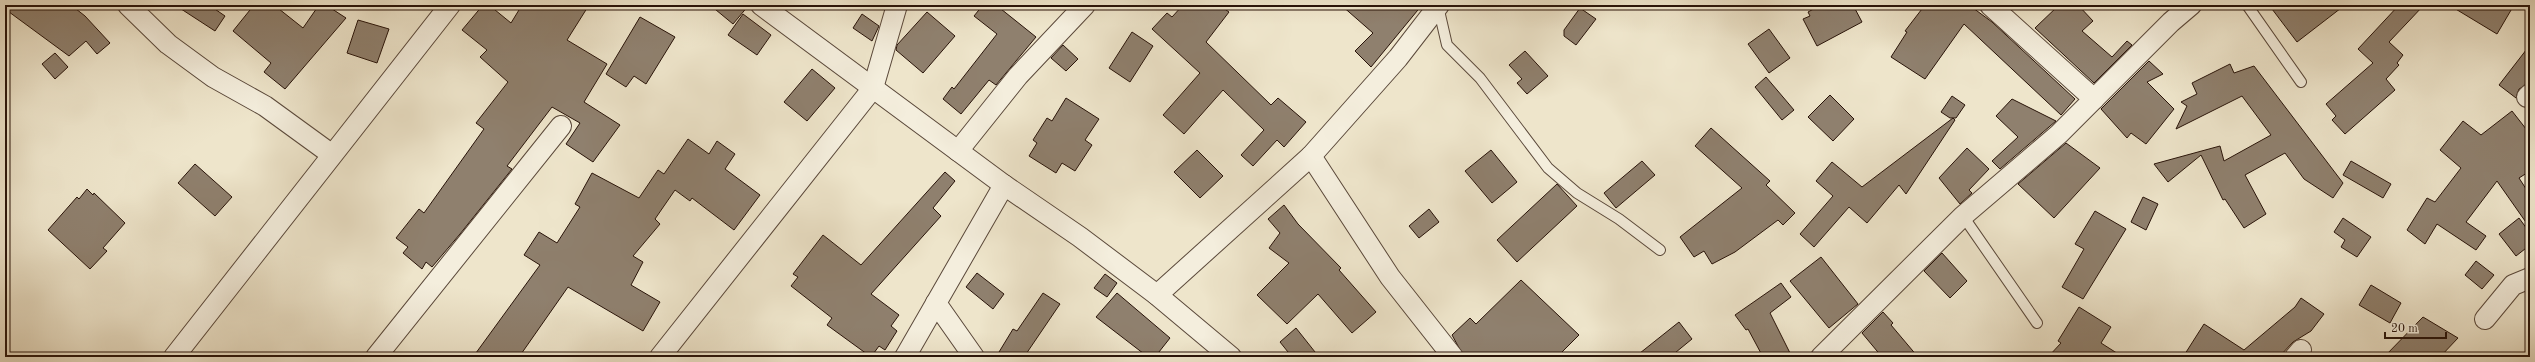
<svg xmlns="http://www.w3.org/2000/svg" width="2535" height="362" font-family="'Old Standard TT',serif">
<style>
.building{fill:#8f806e;stroke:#281309}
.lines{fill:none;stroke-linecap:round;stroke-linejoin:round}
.lane-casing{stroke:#5a483a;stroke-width:12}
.street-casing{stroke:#5a483a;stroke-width:22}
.lane{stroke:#f4eedd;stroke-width:10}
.street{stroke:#f4eedd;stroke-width:20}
</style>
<rect width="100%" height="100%" fill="#eee5cb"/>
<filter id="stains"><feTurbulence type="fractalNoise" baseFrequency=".005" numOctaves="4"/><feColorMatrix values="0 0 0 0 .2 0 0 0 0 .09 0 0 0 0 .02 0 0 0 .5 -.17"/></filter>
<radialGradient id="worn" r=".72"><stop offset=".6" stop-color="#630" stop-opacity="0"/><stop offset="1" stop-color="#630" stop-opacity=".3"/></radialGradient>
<g class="building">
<polygon points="5,5 71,5 85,16 110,43 97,54 86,41 69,56 5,9"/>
<polygon points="175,5 209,5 225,16 215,31"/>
<polygon points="254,5 274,5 303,28 319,5 326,5 346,18 285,89 264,72 271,63 233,31"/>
<polygon points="483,5 489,5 511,23 522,5 589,5 567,40 607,64 584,102 620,125 593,162 566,144 580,123 552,107 507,166 512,169 460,234 432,267 426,262 422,269 403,253 408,247 396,238 419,209 424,213 484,129 476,123 508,82 480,57 487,50 462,30"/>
<polygon points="710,5 749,5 733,24"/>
<polygon points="983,5 996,5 1036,37 996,85 989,80 961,114 943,99 952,87 954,89 997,34 974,16"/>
<polygon points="1183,5 1219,5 1229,12 1206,42 1271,105 1278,98 1306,122 1284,147 1277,140 1253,166 1241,155 1264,130 1223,90 1184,134 1163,115 1200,73 1152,29 1167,13 1172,17"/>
<polygon points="1341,5 1422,5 1371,67 1355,51 1373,33"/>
<polygon points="1821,5 1853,5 1862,22 1817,46 1803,19 1810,16 1808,12"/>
<polygon points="1925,5 1969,5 1992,22 2075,99 2061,115 1964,24 1925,79 1891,57 1907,32 1905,31"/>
<polygon points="2059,5 2078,5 2093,21 2082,31 2112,57 2127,41 2132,45 2094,83 2035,28"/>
<polygon points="2269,5 2345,5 2297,42"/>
<polygon points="2399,5 2424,5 2389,42 2403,55 2397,63 2399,65 2386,79 2395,90 2345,134 2332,120 2336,116 2326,104 2373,63 2358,49"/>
<polygon points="2449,5 2514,5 2497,34"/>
<polygon points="1580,8 1596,19 1576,45 1564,36 1564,30"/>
<polygon points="927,12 955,36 923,73 896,50 897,45"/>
<polygon points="743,14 771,35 757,55 728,35"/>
<polygon points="862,14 879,26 872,41 853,28"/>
<polygon points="640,17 675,37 646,84 634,76 626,87 606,74"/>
<polygon points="358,20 389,29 377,63 347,53"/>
<polygon points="1769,29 1790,58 1769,73 1748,44"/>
<polygon points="1132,32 1153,46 1130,82 1109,68"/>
<polygon points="1063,45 1078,59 1066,71 1051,58"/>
<polygon points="2530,45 2530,83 2519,89 2516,98 2499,85"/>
<polygon points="1525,51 1548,76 1527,94 1517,83 1522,79 1509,65"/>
<polygon points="55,53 68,67 55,79 42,64"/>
<polygon points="2149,61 2163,74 2147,82 2174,109 2146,144 2131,133 2127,138 2101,109"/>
<polygon points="2230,64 2234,73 2254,66 2343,183 2333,198 2304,179 2285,153 2245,175 2266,214 2244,228 2225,199 2223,200 2201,155 2168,182 2154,164 2220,146 2224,161 2271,135 2242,96 2176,129 2187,106 2181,102 2197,94 2192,83"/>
<polygon points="812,69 835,88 807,121 784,102"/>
<polygon points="1766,77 1794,110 1782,120 1755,87"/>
<polygon points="1830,95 1854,119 1833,141 1808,117"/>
<polygon points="1952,96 1965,105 1956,118 1950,118 1941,112"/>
<polygon points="1066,98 1099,119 1085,140 1092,145 1075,171 1062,163 1056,173 1029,156 1037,143 1033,140 1047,118 1052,121"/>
<polygon points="2012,99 2056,121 2000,169 1992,161 2018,137 1996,116"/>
<polygon points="2512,111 2530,134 2530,171 2519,178 2530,195 2530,228 2497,181 2466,222 2486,236 2476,250 2437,224 2425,244 2407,230 2427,198 2435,202 2461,168 2440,150 2463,121 2481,135"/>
<polygon points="1953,118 1955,120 1906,194 1899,185 1867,223 1849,207 1814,247 1800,234 1833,196 1816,181 1832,162 1862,187"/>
<polygon points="1711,128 1770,181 1766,185 1795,213 1783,225 1778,220 1735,252 1712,264 1704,251 1694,257 1680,237 1742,188 1695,146"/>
<polygon points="688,139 709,154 717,141 735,154 725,169 760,195 734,230 692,198 690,201 675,190 655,219 660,224 633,256 643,262 631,285 660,302 643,331 568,287 519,357 473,357 540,265 524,255 539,232 557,243 580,207 575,204 592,173 639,198 658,170 664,174"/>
<polygon points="2066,143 2100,168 2054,218 2018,184"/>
<polygon points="1967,148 1989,169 1969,190 1972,193 1960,204 1939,178"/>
<polygon points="1197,150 1223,176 1200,198 1174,172"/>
<polygon points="1491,150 1517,182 1492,203 1465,171"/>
<polygon points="1642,161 1655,175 1616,208 1604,193"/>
<polygon points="2351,161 2391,184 2383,198 2343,175"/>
<polygon points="195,164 232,197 215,216 178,183"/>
<polygon points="945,172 955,181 933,208 941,216 871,294 899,315 891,326 897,331 885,350 879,346 871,357 827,325 832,318 791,286 798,277 793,274 823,235 861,265"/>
<polygon points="1557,184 1577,206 1517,262 1497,240"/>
<polygon points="87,189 93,195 94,193 125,223 103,248 107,251 90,269 48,230 77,197 79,199"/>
<polygon points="2143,197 2158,204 2146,230 2131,222"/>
<polygon points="1284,205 1298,224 1341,268 1339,270 1376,312 1352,333 1318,294 1287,324 1257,295 1289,263 1269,248 1280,233 1268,219"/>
<polygon points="1429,209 1439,222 1419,238 1409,226"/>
<polygon points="2095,211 2126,229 2083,299 2062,287 2084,249 2075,244"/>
<polygon points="2343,218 2371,237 2357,257 2341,247 2345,240 2334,232"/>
<polygon points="2519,218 2530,233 2530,245 2516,256 2499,234"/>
<polygon points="1942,253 1967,281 1950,298 1924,271"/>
<polygon points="1821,257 1858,304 1829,328 1790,281"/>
<polygon points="2476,261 2494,275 2482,289 2465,275"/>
<polygon points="977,273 1004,294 993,309 966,287"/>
<polygon points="1105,274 1117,283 1107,297 1094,288"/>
<polygon points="1521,280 1579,335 1557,357 1464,357 1452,335 1470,318 1476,324"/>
<polygon points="1781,283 1791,297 1770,313 1792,357 1763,357 1748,329 1746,330 1735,315"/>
<polygon points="2371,285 2401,303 2390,323 2359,305"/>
<polygon points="1043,293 1060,304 1024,357 996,357 1013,329 1017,331"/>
<polygon points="1117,293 1170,338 1155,357 1148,357 1096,317"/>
<polygon points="2301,298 2324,314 2311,331 2293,342 2279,357 2183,357 2204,324 2244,350 2295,307"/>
<polygon points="2079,307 2111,327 2101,343 2123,357 2048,357 2061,343 2058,341"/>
<polygon points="1883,312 1893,323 1891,325 1918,357 1882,357 1862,333"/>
<polygon points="2423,317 2458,338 2440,357 2384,357"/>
<polygon points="1679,322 1692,339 1670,357 1635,357"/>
<polygon points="1296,328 1319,357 1292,357 1280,342"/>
</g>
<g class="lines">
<defs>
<g id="lane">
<polyline points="2247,5 2301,82"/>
<polyline points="1438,6 1447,45 1480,78 1548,168 1577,193 1619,219 1660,250"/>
<polyline points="1963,216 2037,323"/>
</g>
<g id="street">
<polyline points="128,5 168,44 213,77 265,106 331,154"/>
<polyline points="761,5 1004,185 1080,237 1157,295 1231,357"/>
<polyline points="1439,5 1398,58 1311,156 1390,277 1453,357"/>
<polyline points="1990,5 2094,99"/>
<polyline points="2527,97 2530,94"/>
<polyline points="958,151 1018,76 1085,5"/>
<polyline points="1157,295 1311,156"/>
<polyline points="936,303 974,357"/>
<polyline points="2485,319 2513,285 2530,278"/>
<polyline points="174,357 450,5"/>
<polyline points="376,357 561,126"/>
<polyline points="660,357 873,88 897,5"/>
<polyline points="905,357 1004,185"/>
<polyline points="1821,357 1963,216 2059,134 2171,22 2191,5"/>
<polyline points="2295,357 2301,350"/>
</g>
</defs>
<use href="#lane" class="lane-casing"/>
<use href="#street" class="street-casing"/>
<use href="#lane" class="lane"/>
<use href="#street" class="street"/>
</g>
<rect width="2535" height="362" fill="none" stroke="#eee5cb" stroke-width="20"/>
<rect x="6" y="6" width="2523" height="350" fill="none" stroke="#281309" stroke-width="2"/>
<rect x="10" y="10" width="2515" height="342" fill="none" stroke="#281309"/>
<path d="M2385 332v6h61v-6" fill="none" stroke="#281309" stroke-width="2"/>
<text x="2391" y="332" font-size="12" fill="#281309" stroke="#f4eedd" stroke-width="3" paint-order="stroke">20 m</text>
<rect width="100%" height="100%" filter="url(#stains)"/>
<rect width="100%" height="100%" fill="url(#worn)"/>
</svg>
